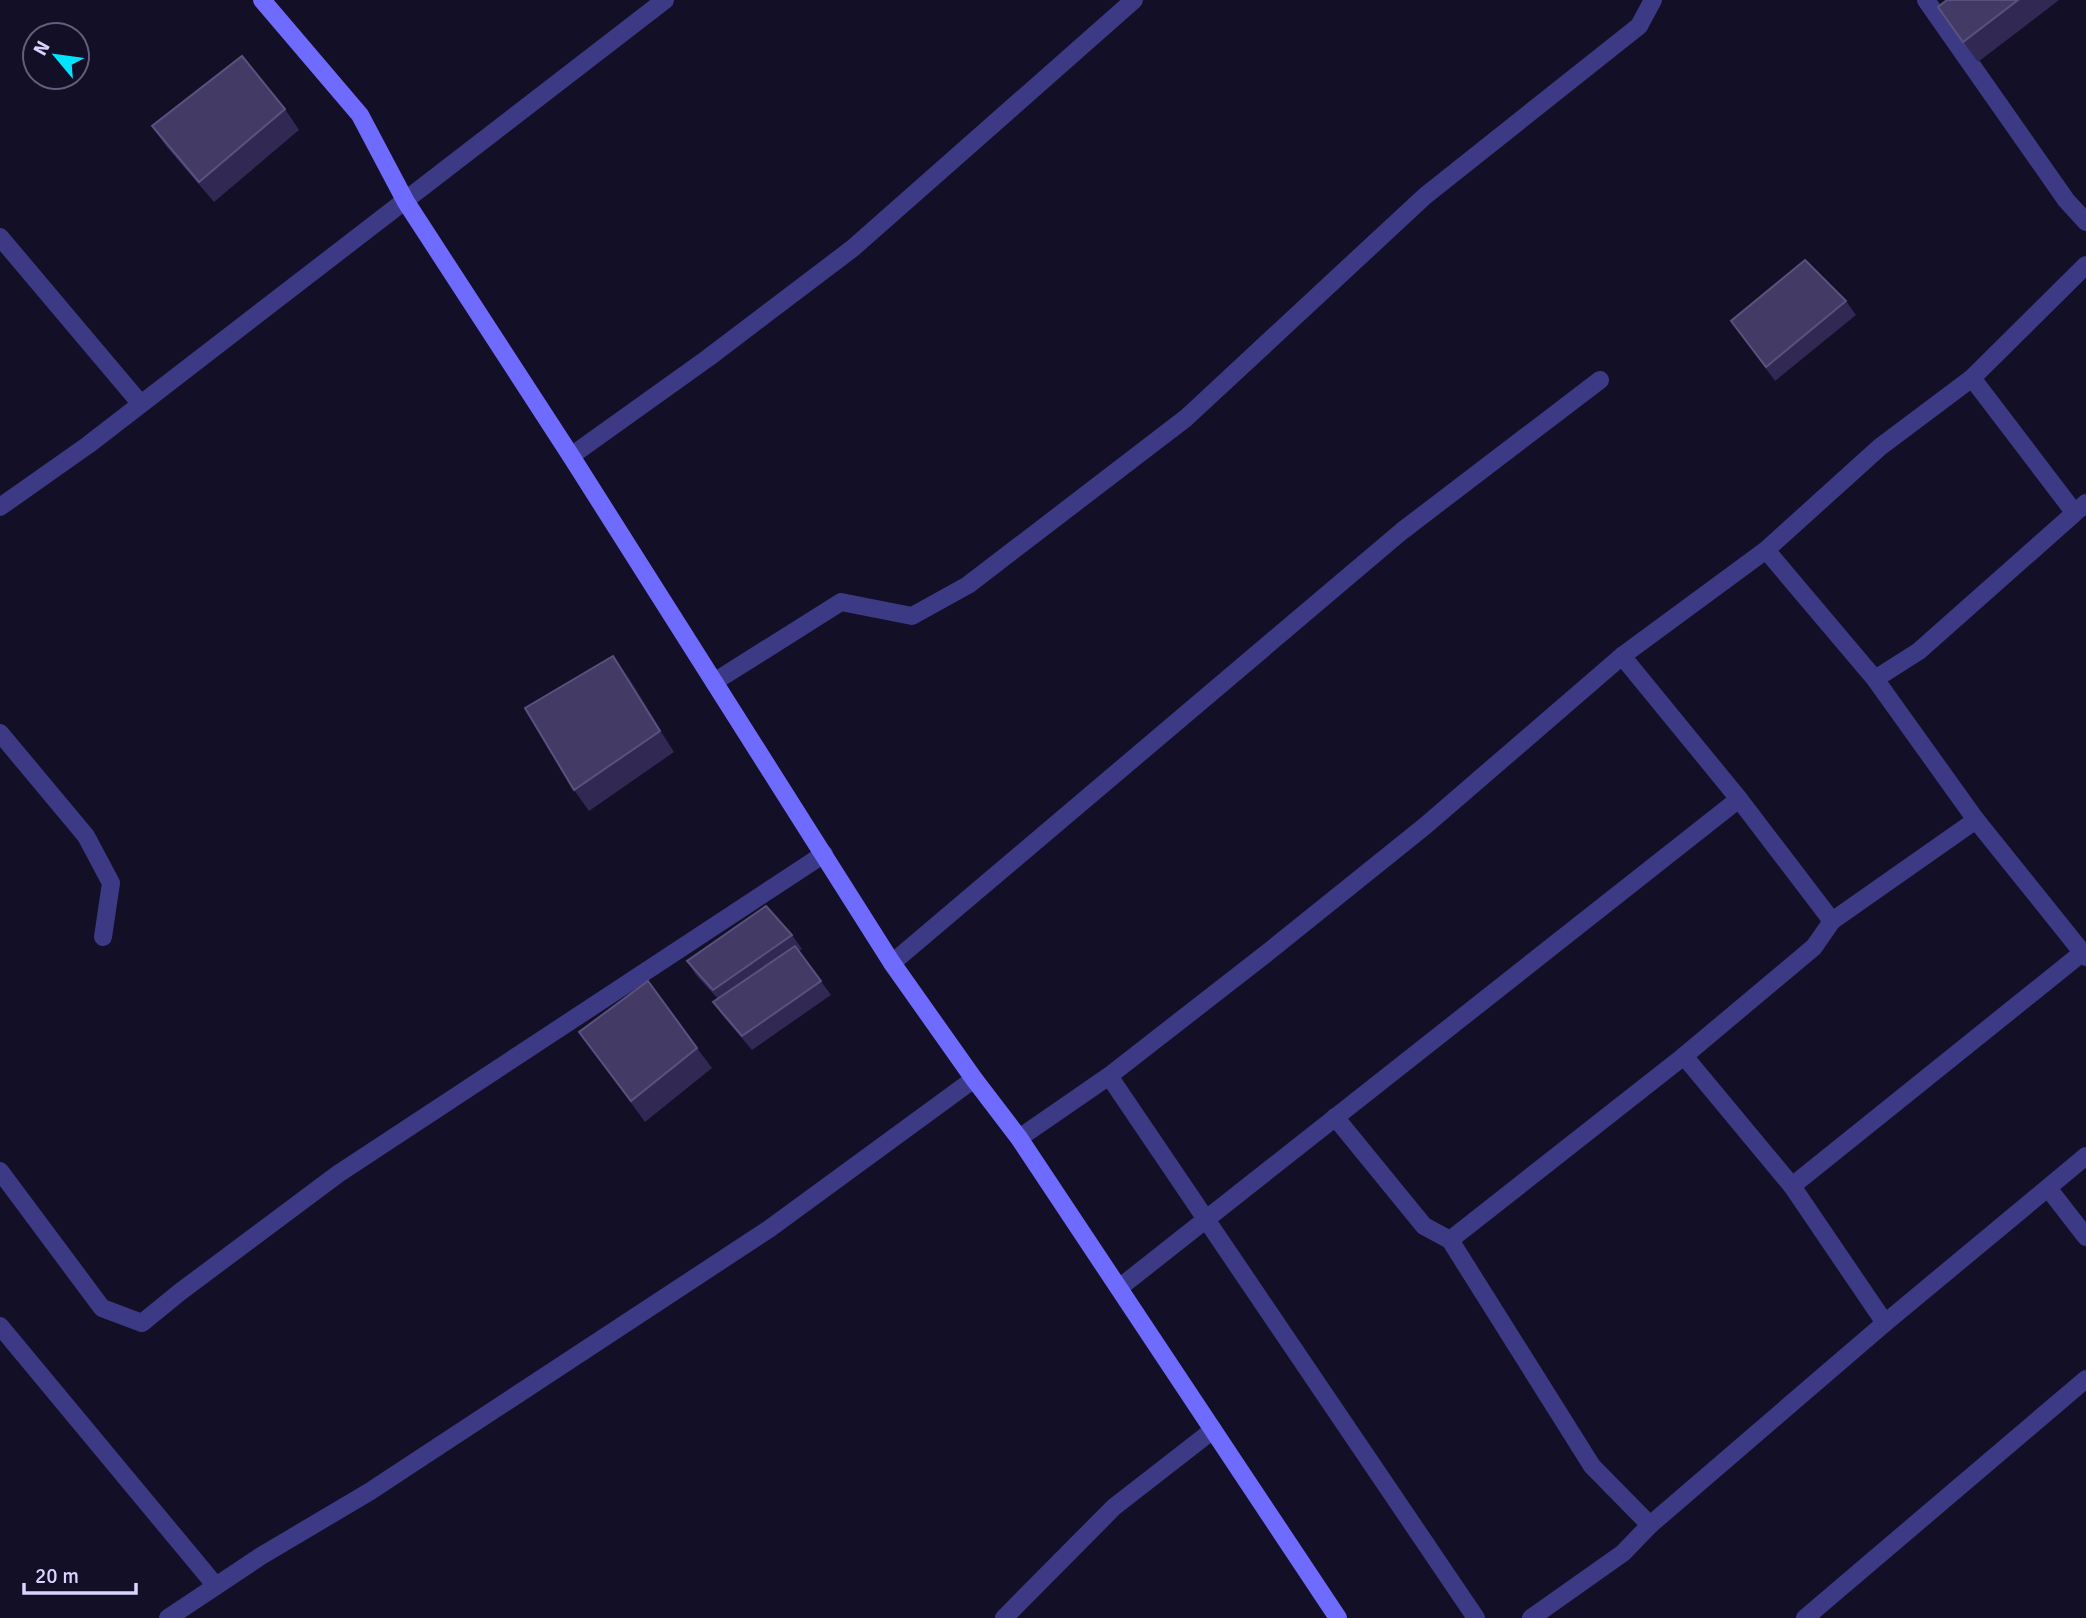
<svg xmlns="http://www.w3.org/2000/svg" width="2086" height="1618" font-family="Signika,sans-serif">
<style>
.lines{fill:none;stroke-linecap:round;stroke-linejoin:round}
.street{stroke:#3d3a85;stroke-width:18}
.secondary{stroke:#6f6bff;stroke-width:18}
.wall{fill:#312854}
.shaded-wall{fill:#1d163a}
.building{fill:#433a66;stroke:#5a527e;stroke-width:2}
</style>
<rect width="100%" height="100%" fill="#130f26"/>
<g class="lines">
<g class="street">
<polyline points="1926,0 2066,200 2086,222"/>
<polyline points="0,237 140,403"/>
<polyline points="1972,378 2074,512"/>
<polyline points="571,456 708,358 853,248 1134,0"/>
<polyline points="0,507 88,445 665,0"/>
<polyline points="1766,550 1875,679 1976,820 2086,957"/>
<polyline points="1622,656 1739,799 1832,921"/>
<polyline points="1875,679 1919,651 2086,503"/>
<polyline points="714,682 841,602 912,616 968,585 1186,418 1425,196 1639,26 1653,0"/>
<polyline points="0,733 86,836 111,883 103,937"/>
<polyline points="892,963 1402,531 1600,380"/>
<polyline points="1684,1056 1792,1186 1885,1323"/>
<polyline points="1109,1076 1476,1618"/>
<polyline points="1335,1117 1424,1226 1450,1240 1592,1466 1650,1525"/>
<polyline points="1019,1138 1109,1076 1272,949 1425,826 1622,656 1766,550 1880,447 1972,378 2086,265"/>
<polyline points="0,1171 102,1308 142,1323 180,1292 338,1174 824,854"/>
<polyline points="1792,1186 2082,953"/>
<polyline points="2048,1188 2086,1237"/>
<polyline points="1450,1240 1684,1056 1814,947 1832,921 1976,820"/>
<polyline points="1119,1288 1739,799"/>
<polyline points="0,1326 216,1586"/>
<polyline points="168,1618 261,1556 369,1492 769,1229 974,1079"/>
<polyline points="1004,1618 1114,1507 1213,1430"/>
<polyline points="1531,1618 1623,1553 1650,1525 1885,1323 2086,1156"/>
<polyline points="1805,1618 2086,1379"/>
</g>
<polyline class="secondary" points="262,0 360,115 406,202 571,456 892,963 974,1079 1019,1138 1338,1618"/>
</g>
<g class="wall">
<polygon points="1947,0 2059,0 1978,62 1938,7"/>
<polygon points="285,109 299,130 214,202 166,146 152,126"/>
<polygon points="1846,301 1856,315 1775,381 1731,321"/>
<polygon points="628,676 674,752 589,811 574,790"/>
<polygon points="792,935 802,949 799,951 831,995 752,1050 723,1016 713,1002 718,999 696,975 687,961"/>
<polygon points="579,1032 697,1048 712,1068 645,1122"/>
</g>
<polygon class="shaded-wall" points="613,656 628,676 674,752 660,731"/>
<g class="building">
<polygon points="1947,0 2018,0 1963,42 1938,7"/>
<polygon points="242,56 285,109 199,182 152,126"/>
<polygon points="1805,260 1846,301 1766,367 1731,321"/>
<polygon points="613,656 660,731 574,790 525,708"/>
<polygon points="766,906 792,935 713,990 687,961"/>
<polygon points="795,946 821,981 742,1036 713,1002"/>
<polygon points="648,981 697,1048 631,1101 579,1032"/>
</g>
<g transform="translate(56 56) rotate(299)"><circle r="33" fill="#130f26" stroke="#625e7d" stroke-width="2"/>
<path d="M0-5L12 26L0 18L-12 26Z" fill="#00e5ff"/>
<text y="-10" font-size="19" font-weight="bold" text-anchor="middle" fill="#d9d4ff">N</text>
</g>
<path d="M24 1583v10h112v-10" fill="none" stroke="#d9d4ff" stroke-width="3.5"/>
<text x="35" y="1583" font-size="21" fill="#d9d4ff" stroke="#130f26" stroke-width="5" paint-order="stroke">20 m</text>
</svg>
